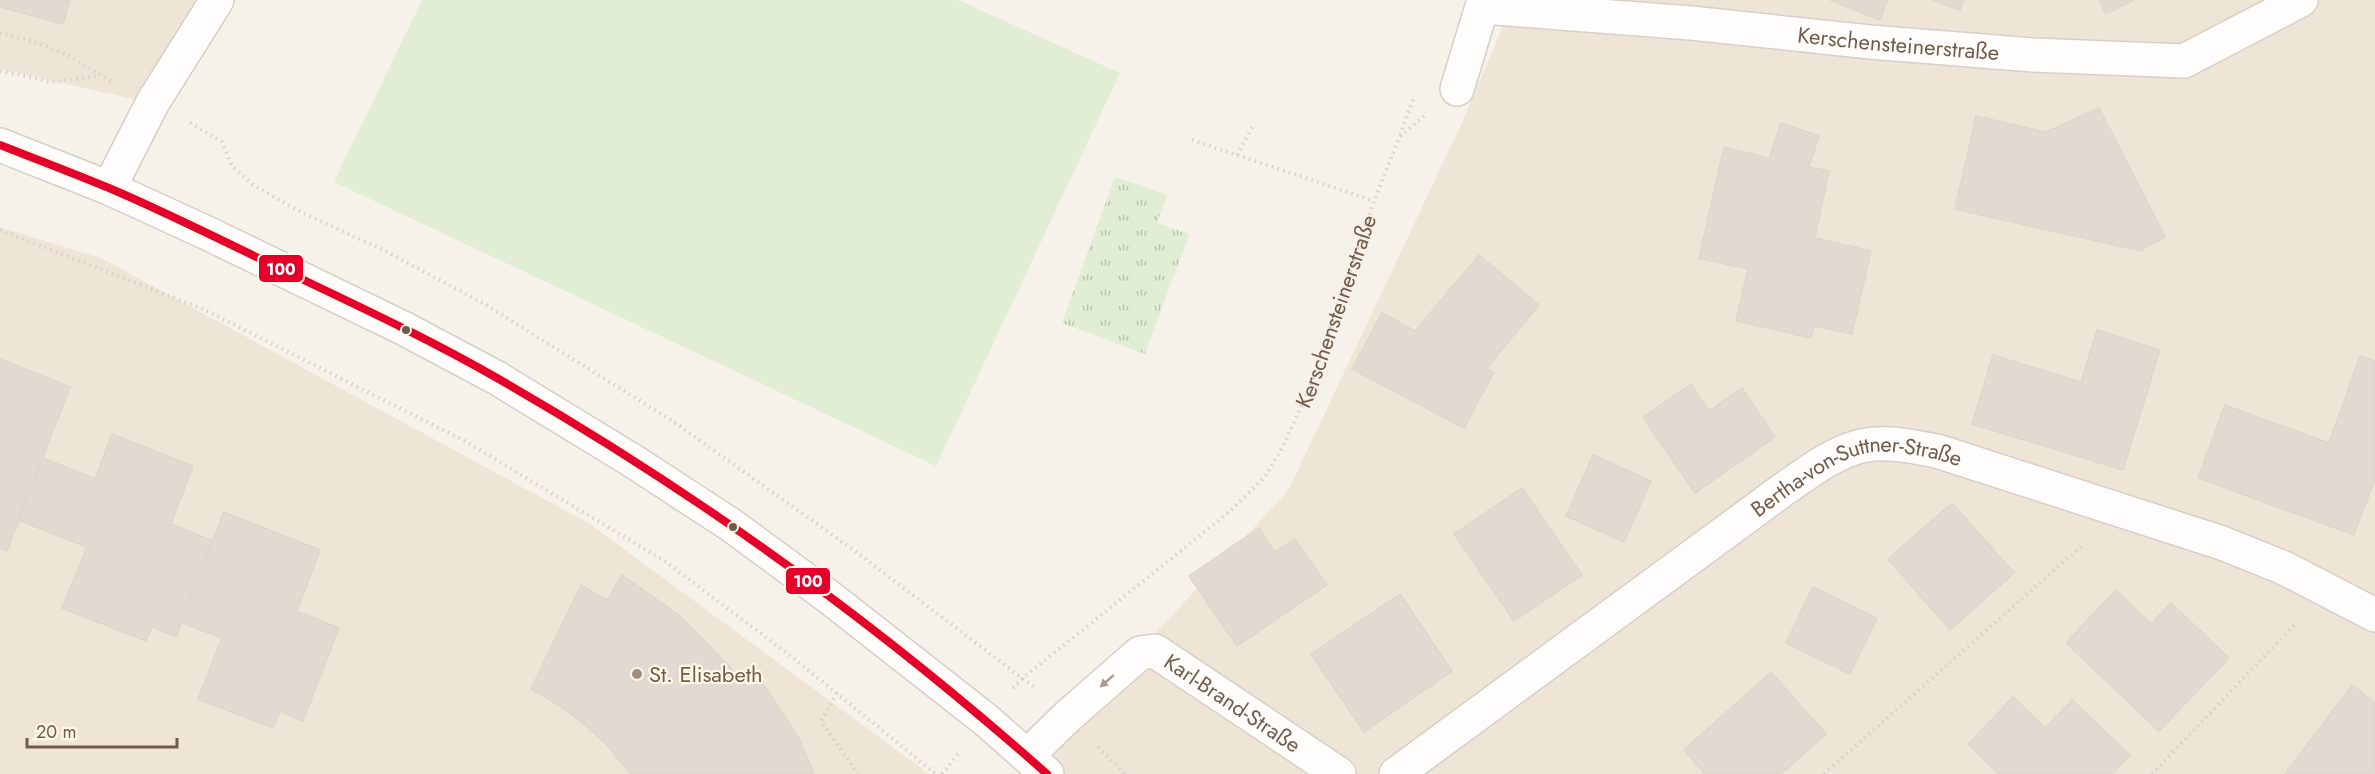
<svg xmlns="http://www.w3.org/2000/svg" width="2375" height="774" font-family="Jost,sans-serif">
<style>
.residential{fill:#efe5d6}
.grass{fill:url(#grass-tufts)}
.pitch{fill:#e1edd4}
.building{fill:#e2dad1;stroke:#dfd5cb;stroke-width:1.5}
.lines{fill:none;stroke-linecap:round;stroke-linejoin:round}
.minor-casing{stroke:#d5cfc7;stroke-width:36}
.path{stroke:#d7d0c9;stroke-width:4;stroke-dasharray:1.5 4.5;stroke-linecap:butt}
.minor{stroke:#fefdfc;stroke-width:33}
.bus-1-casing{stroke:#fff8e9;stroke-width:12}
.bus-1{stroke:#e4002b;stroke-width:8}
.oneway{fill:#ab9c91}
.bus-dot{fill:#735b49;stroke:#fff8e9;stroke-width:2}
.poi-dot{fill:#a19081;stroke:#fff8e9;stroke-width:2}
.labels{text-anchor:middle;stroke-width:4.5;stroke-linejoin:round;paint-order:stroke}
.street-label{font-size:22px;fill:#735b49;stroke:#fff8e9}
.poi-label{font-size:22px;fill:#735b49;stroke:#fff8e9;text-anchor:start}
.line-badge{stroke:#fff8e9;stroke-width:2}
.badge-label{font-size:16px;text-anchor:middle;font-weight:bold;fill:#fff}
</style>
<defs>
<pattern id="grass-tufts" width="24" height="20" patternUnits="userSpaceOnUse" patternTransform="scale(1.5)"><rect width="24" height="20" fill="#e1edd4"/><path d="M3 7l-1-3M5 7V3M7 7l1-3M15 17l-1-3M17 17v-4M19 17l1-3" fill="none" stroke="#bbc3ae"/></pattern>
</defs>
<rect width="100%" height="100%" fill="#f6f2e9"/>
<g class="residential">
<polygon points="0,0 226,0 168,107 0,69"/>
<polygon points="1514,0 2375,0 2375,774 1024,774 1288,491 1460,127"/>
<polygon points="0,227 103,259 590,524 929,774 0,774"/>
</g>
<polygon class="grass" points="1115,177 1167,195 1157,223 1189,234 1145,354 1062,323"/>
<polygon class="pitch" points="422,0 958,0 1120,73 936,466 334,182"/>
<g class="building">
<polygon points="0,0 70,0 63,24 0,7"/>
<polygon points="1830,0 1888,0 1880,20"/>
<polygon points="1933,0 1964,0 1960,10"/>
<polygon points="2099,0 2134,0 2106,14"/>
<polygon points="2099,108 2165,237 2140,251 1955,209 1976,116 2046,132"/>
<polygon points="1781,123 1819,136 1809,167 1829,171 1815,238 1871,251 1852,334 1814,326 1811,338 1736,321 1748,269 1699,258 1724,147 1769,158"/>
<polygon points="1479,255 1539,305 1486,369 1494,372 1464,428 1352,369 1382,313 1415,331"/>
<polygon points="2097,330 2160,350 2123,470 1972,424 1993,355 2081,382"/>
<polygon points="2360,356 2375,361 2375,479 2354,535 2198,478 2225,405 2329,443"/>
<polygon points="0,359 70,387 7,551 0,548"/>
<polygon points="1691,384 1709,411 1742,388 1775,437 1695,493 1643,417"/>
<polygon points="112,434 193,466 171,524 213,541 176,637 152,627 146,641 62,608 87,547 18,520 43,458 95,479"/>
<polygon points="1593,455 1651,481 1624,542 1566,516"/>
<polygon points="1522,488 1582,575 1514,621 1454,534"/>
<polygon points="1952,503 2014,573 1950,630 1888,559"/>
<polygon points="224,512 320,550 297,611 339,628 303,721 280,711 273,728 198,699 222,638 180,622"/>
<polygon points="1259,528 1275,552 1295,539 1327,585 1237,646 1189,576"/>
<polygon points="622,575 679,615 731,668 748,688 760,679 800,740 814,774 631,774 607,745 585,725 557,704 531,689 581,585 607,600"/>
<polygon points="1813,587 1877,618 1850,674 1786,643"/>
<polygon points="2116,590 2151,624 2171,603 2229,658 2159,731 2066,643"/>
<polygon points="1400,594 1452,671 1364,732 1311,654"/>
<polygon points="1771,672 1826,734 1781,774 1705,774 1684,750"/>
<polygon points="2352,685 2375,703 2375,774 2285,774"/>
<polygon points="2013,697 2045,728 2072,700 2130,755 2112,774 1999,774 1968,744"/>
</g>
<g class="lines">
<defs>
<g id="minor">
<path id="s2" d="M 1482,7 L 1691,23 L 1870,42 L 2033,55 L 2184,61 L 2301,0"/>
<polyline points="1457,89 1484,0"/>
<polyline points="0,145 109,188 209,234 403,328 497,378 633,461 731,525 829,597 986,720 1047,774"/>
<polyline points="109,188 153,102 217,0"/>
<path id="s3" d="M 1028,755 L 1068,716 L 1140,653 L 1155,651 L 1339,774"/>
<path id="s4" d="M 1396,774 L 1784,489 C 1809,472 1835,451 1866,445 C 1889,441 1914,447 1937,451 L 2222,543 L 2284,568 L 2375,615"/>
</g>
</defs>
<use href="#minor" class="minor-casing"/>
<g class="path">
<path d="M 0,33 C 25,39 52,47 75,59 C 88,67 100,76 115,83"/>
<polyline points="0,71 51,82 98,76"/>
<polyline points="190,123 222,142 232,166 252,184 297,210 385,251 483,303 674,422 855,551 1035,688"/>
<polyline points="1400,135 1414,97"/>
<polyline points="1192,140 1374,201"/>
<polyline points="1237,155 1254,124"/>
<polyline points="0,230 203,309 463,440 663,560 792,657 936,774"/>
<path id="s1" d="M 1013,688 L 1023,678 L 1229,512 L 1265,477 L 1282,448 L 1309,390 L 1374,201 L 1399,138 L 1424,116"/>
<polyline points="837,693 821,721 858,774"/>
<polyline points="1098,747 1125,774"/>
<polyline points="942,774 958,754"/>
<polyline points="1824,774 2085,543"/>
<polyline points="2152,774 2297,622"/>
</g>
<use href="#minor" class="minor"/>
<defs>
<path id="bus-1" d="M 0,145 C 36,159 73,173 109,188 C 177,217 243,251 310,283 C 373,313 436,343 497,378 C 693,490 878,624 1047,774"/>
</defs>
<use href="#bus-1" class="bus-1-casing"/>
<use href="#bus-1" class="bus-1"/>
</g>
<defs><path id="oneway-solid" d="M-6-.8H1V-3.2L6.5 0L1 3.2V.8H-6Z" transform="scale(1.5)"/></defs>
<use class="oneway" href="#oneway-solid" transform="translate(1107 681) rotate(139)"/>
<g class="bus-dot">
<circle cx="406" cy="330" r="5"/>
<circle cx="733" cy="527" r="5"/>
</g>
<circle class="poi-dot" cx="637" cy="674" r="6"/>
<g class="labels">
<g class="street-label">
<text dy="8" stroke="none"><textPath href="#s2" startOffset="418">Kerschensteinerstraße</textPath></text>
<text dy="8" stroke="none"><textPath href="#s1" startOffset="510">Kerschensteinerstraße</textPath></text>
<text dy="8" stroke="none"><textPath href="#s4" startOffset="558">Bertha-von-Suttner-Straße</textPath></text>
<text dy="8" stroke="none"><textPath href="#s3" startOffset="260">Karl-Brand-Straße</textPath></text>
</g>
<g class="poi-label">
<text x="649" y="682">St. Elisabeth</text>
</g>
</g>
<g class="line-badge">
<rect x="258" y="254" width="46" height="29" rx="6" fill="#e4002b"/>
<rect x="785" y="567" width="46" height="28" rx="6" fill="#e4002b"/>
</g>
<g class="badge-label">
<text x="281" y="275">100</text>
<text x="808" y="587">100</text>
</g>
<path d="M27 738v9h150v-9" fill="none" stroke="#735b49" stroke-width="3"/>
<text x="36" y="738" font-size="18" fill="#735b49" stroke="#fff8e9" stroke-width="4.5" paint-order="stroke">20 m</text>
</svg>
